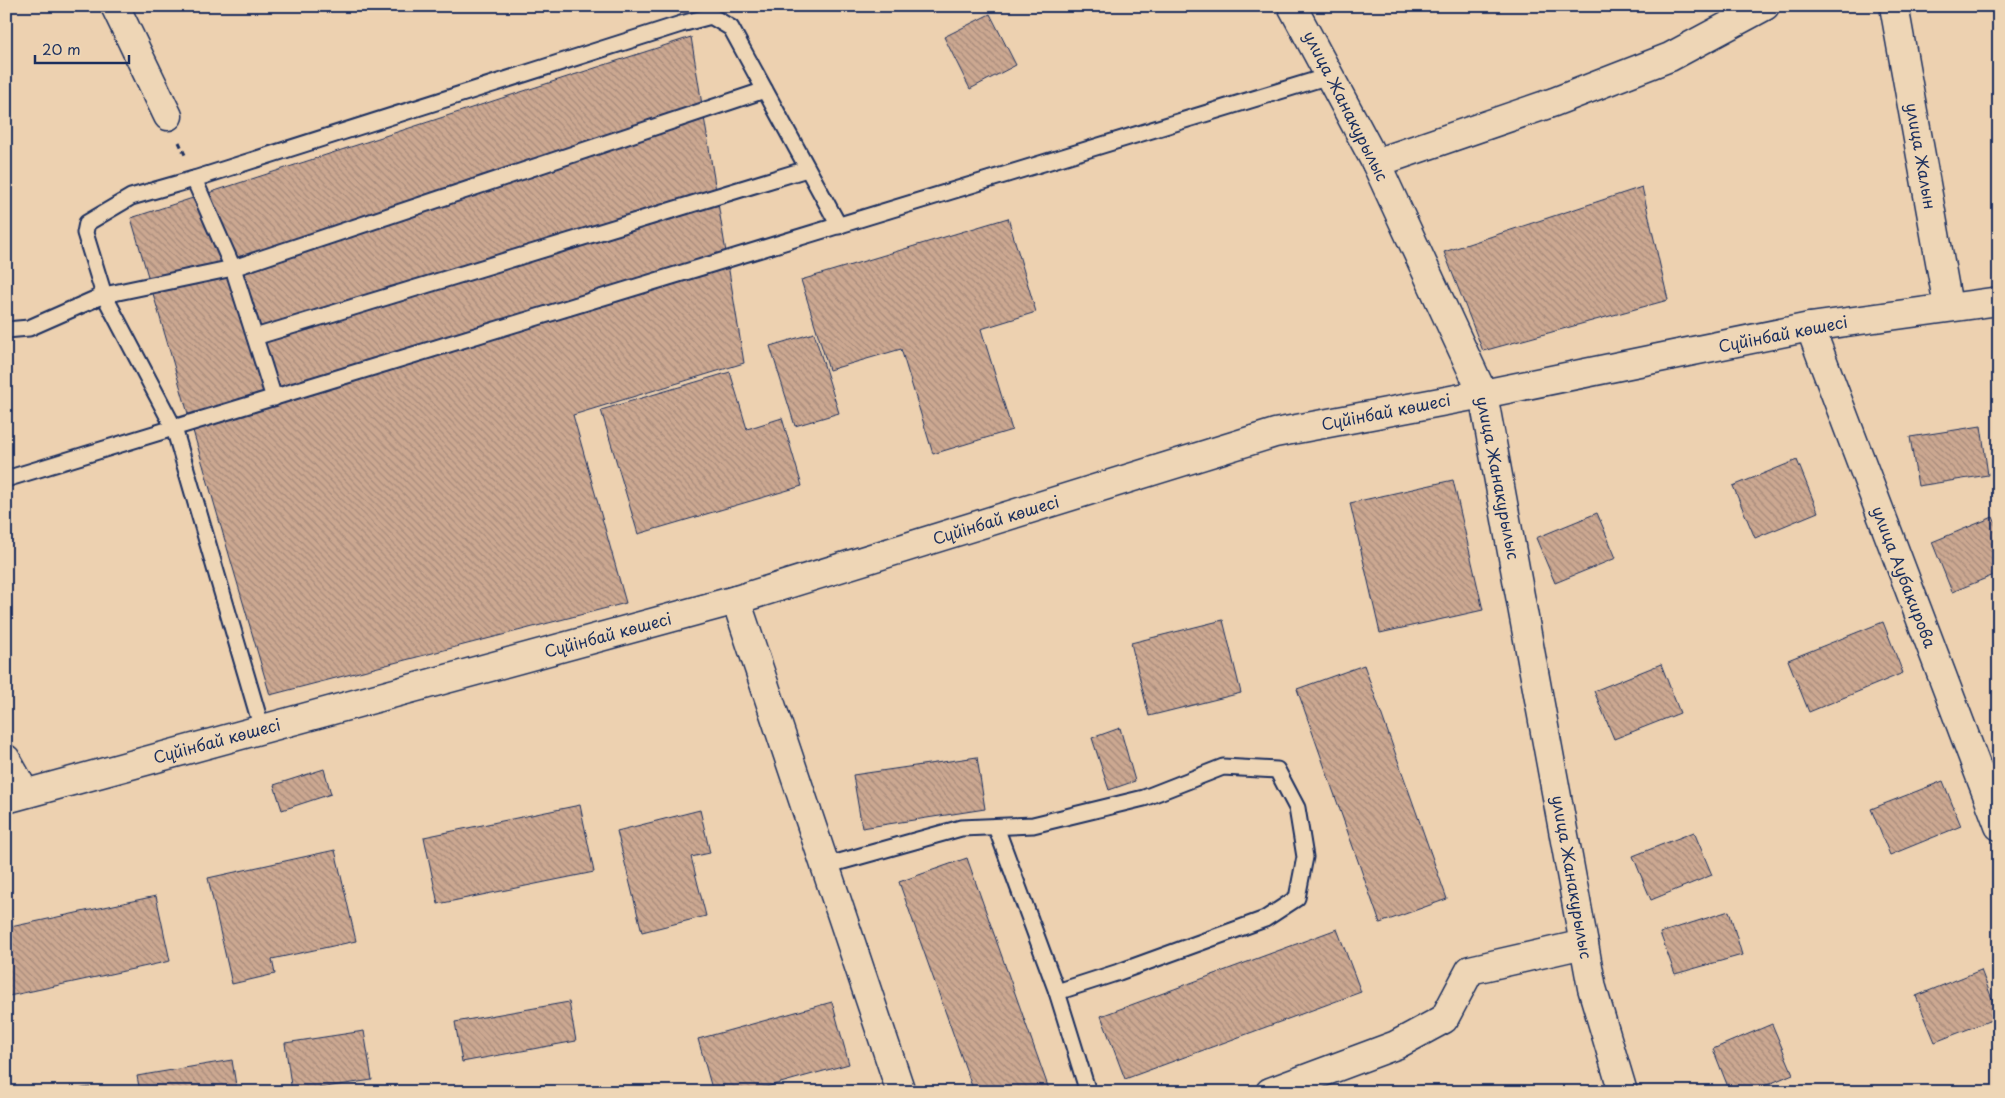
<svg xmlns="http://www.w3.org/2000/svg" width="2005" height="1098" font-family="'Playpen Sans',sans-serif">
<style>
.building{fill:url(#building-back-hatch);stroke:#1b2f5e}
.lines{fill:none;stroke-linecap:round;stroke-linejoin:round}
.service-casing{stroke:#1b2f5e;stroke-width:19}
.minor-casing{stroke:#1b2f5e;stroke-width:31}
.primary-casing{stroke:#1b2f5e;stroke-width:31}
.path{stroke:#1b2f5e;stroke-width:3;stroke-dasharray:5 4;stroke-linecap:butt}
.service{stroke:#eed6b6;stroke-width:15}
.minor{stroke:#eed6b6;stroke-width:28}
.primary{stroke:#eed6b6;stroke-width:28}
.labels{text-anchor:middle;stroke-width:4;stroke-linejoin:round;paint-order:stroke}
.street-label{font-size:16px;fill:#1b2f5e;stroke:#eed6b6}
</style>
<defs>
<pattern id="building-back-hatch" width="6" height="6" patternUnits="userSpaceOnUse" patternTransform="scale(1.25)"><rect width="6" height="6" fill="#cca891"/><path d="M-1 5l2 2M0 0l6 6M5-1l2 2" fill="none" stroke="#a5897a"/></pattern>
</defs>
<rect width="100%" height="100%" fill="#edd1b0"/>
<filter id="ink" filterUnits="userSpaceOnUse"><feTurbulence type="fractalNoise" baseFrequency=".02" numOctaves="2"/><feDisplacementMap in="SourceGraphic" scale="10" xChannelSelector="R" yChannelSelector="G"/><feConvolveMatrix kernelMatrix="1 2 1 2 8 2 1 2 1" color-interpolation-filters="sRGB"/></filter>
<g filter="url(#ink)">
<g class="building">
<polygon points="990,14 1016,65 970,89 944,37"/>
<polygon points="691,37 744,363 573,415 626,603 270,695 131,218"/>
<polygon points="1642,187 1668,300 1483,351 1444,252"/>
<polygon points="1008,218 1036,312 981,329 1012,430 933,454 901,349 829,370 801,280"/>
<polygon points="814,333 839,413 795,426 770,346"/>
<polygon points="730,372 747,429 782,418 802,486 638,534 601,410"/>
<polygon points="1981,426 1988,475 1918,486 1910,437"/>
<polygon points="1797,460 1818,512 1755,538 1733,486"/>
<polygon points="1453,480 1483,610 1380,633 1350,503"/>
<polygon points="1597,513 1616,558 1555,583 1536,538"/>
<polygon points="1993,517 1999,531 1999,573 1952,592 1932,542"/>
<polygon points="1223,620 1241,693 1149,716 1131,643"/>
<polygon points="1883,622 1903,673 1809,712 1788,660"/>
<polygon points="1661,664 1680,713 1614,739 1594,691"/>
<polygon points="1364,665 1447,899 1380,923 1297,689"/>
<polygon points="1120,728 1135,781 1109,790 1092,738"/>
<polygon points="977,757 985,809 862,828 853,775"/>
<polygon points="324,769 331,794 282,810 274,785"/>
<polygon points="1943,781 1961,826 1890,855 1871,809"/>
<polygon points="580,805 594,872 438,904 424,837"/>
<polygon points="700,810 710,853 691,857 706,916 642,932 617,831"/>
<polygon points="1694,832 1712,875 1651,900 1633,856"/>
<polygon points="335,850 356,941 272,959 275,974 232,984 208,878"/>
<polygon points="967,858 1050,1092 974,1092 899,882"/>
<polygon points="156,896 170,961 9,996 6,984 6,928"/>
<polygon points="1729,911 1742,955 1675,974 1660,933"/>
<polygon points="1337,929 1361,992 1125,1079 1101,1016"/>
<polygon points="1981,970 1999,1017 1935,1042 1916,996"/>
<polygon points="569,1002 576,1041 462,1062 455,1022"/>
<polygon points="832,1002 849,1064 748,1092 713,1092 698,1039"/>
<polygon points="1772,1024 1793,1074 1750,1092 1730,1092 1713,1049"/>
<polygon points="364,1031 372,1080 292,1092 285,1043"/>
<polygon points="232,1060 237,1092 140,1092 137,1076"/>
<polygon points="90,1087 90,1092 56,1092"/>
</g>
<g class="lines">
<defs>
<g id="service">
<polyline points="765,90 233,268 104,295 85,233 87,223 131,197 194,179 681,24 711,16 731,28 839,226"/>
<polyline points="194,179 233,268 274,398"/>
<polyline points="6,330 29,328 104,295 174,428 262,729"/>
<polyline points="255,337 807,169"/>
<polyline points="6,479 1329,76"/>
<polyline points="996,827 1057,992 1088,1092"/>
<polyline points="825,866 961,828 1033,825 1144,798 1223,767 1277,770 1297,808 1305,857 1297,898 1265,919 1119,972 1057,992"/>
</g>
<g id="minor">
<polyline points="115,6 168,116"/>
<polyline points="1292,6 1376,163 1483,394 1592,988 1623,1092"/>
<polyline points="1894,6 1948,306"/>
<polyline points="1376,163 1554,102 1670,57 1765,6"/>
<polyline points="1810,327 1999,826"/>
<polyline points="736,600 901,1092"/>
<polyline points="6,759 25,793"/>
<polyline points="1270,1092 1396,1045 1444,1019 1470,970 1584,944"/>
</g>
<polyline id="primary" points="6,799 736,600 1275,433 1483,394 1810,327 1999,301"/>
</defs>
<use href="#service" class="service-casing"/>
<use href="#minor" class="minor-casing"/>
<use href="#primary" class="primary-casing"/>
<polyline class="path" points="179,142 186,157"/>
<use href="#service" class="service"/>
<use href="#minor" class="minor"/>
<use href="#primary" class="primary"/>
</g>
</g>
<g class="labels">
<g class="street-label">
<text transform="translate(1346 106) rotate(63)" y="6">улица Жанакурылыс</text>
<text transform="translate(1921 156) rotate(80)" y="6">улица Жалын</text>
<text transform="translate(1783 334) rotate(-11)" y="6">Сүйінбай көшесі</text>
<text transform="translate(1386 412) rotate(-11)" y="6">Сүйінбай көшесі</text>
<text transform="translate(1498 478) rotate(79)" y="6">улица Жанакурылыс</text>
<text transform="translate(996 520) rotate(-17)" y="6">Сүйінбай көшесі</text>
<text transform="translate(1904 577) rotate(69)" y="6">улица Аубакирова</text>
<text transform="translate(608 635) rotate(-15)" y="6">Сүйінбай көшесі</text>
<text transform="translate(217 741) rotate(-15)" y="6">Сүйінбай көшесі</text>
<text transform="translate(1572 877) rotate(80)" y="6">улица Жанакурылыс</text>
</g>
</g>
<rect width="2005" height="1098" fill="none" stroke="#eed6b6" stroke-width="25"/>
<rect x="12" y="12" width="1980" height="1073" fill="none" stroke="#1b2f5e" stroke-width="2" filter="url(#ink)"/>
<path d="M35 55v8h94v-8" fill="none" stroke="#1b2f5e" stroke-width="2.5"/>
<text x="42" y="55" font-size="15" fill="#1b2f5e" stroke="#eed6b6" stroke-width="4" paint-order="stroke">20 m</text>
</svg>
